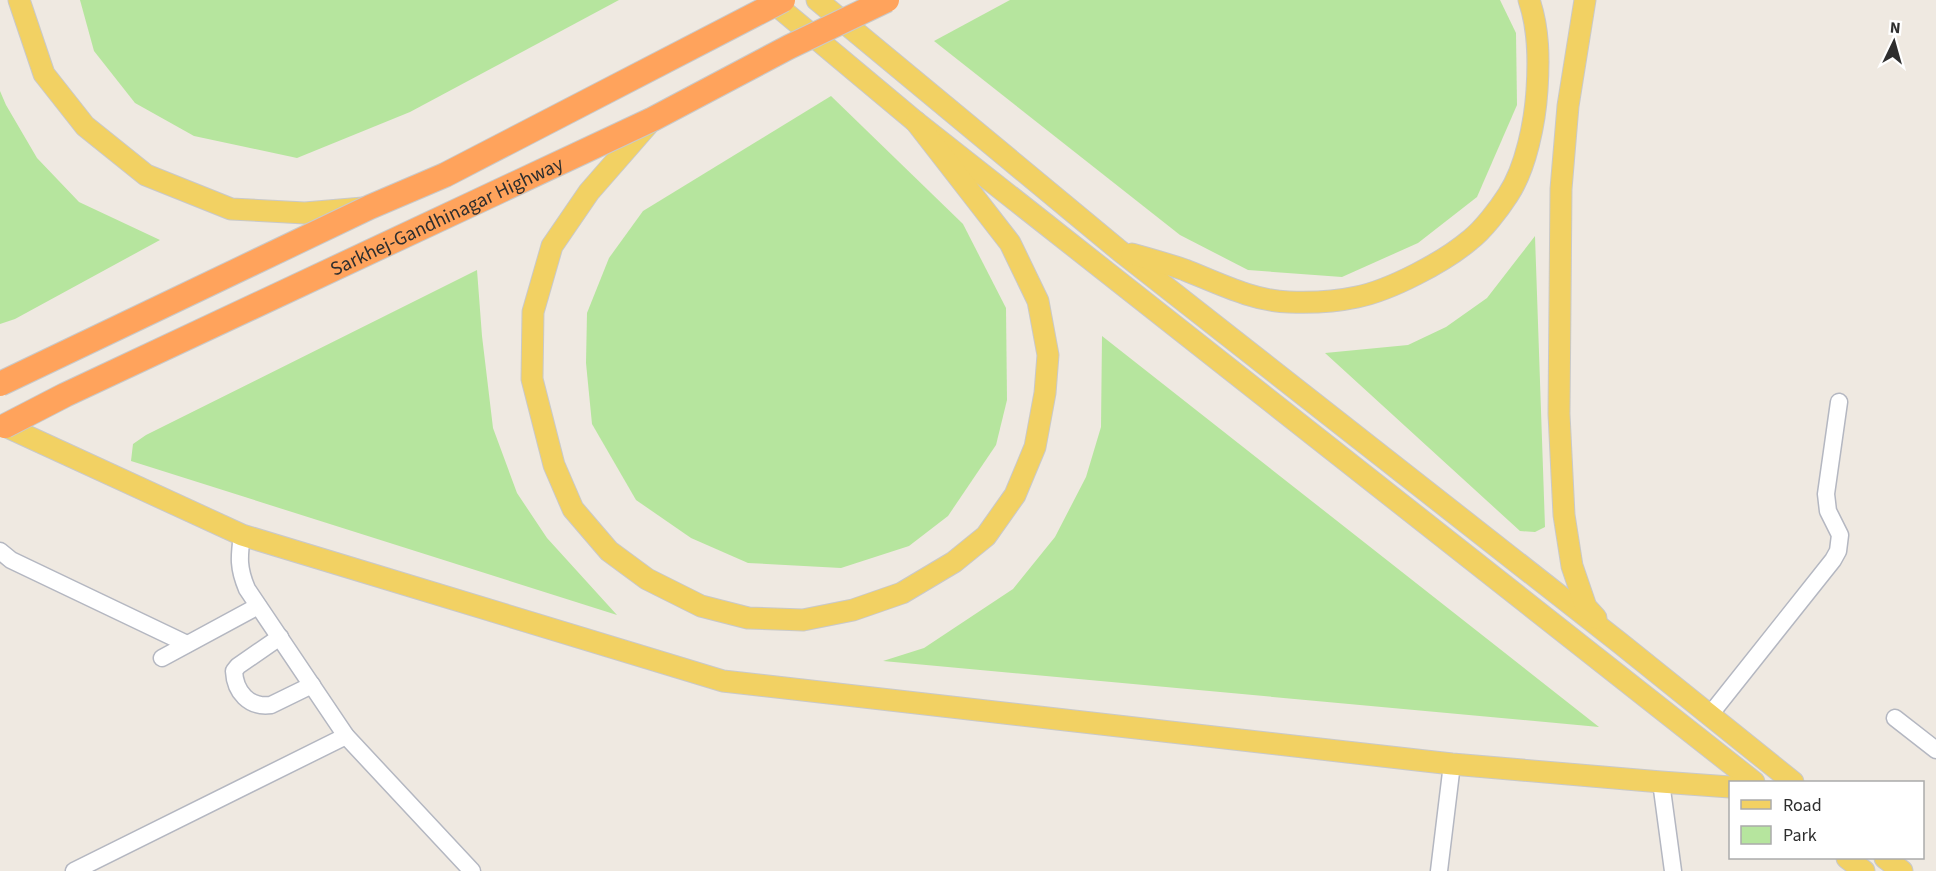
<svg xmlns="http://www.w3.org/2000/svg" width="1936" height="871" font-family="'Source Sans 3',sans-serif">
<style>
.green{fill:#b6e59e}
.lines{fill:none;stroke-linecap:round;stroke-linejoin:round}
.minor-casing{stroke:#b4b7c1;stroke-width:19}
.major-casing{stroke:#c9c9c9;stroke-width:23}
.minor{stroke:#fff;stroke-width:16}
.major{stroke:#f2d163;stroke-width:21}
.highway-bridge-casing{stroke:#c9c9c9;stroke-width:26;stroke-linecap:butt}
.highway-bridge{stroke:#ffa35c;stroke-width:24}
.labels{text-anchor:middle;stroke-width:5;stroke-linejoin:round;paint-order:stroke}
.street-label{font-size:20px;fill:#2e2e2e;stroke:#fff}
</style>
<rect width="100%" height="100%" fill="#efe9e1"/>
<g class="green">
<polygon points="80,0 619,0 410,112 297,158 194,136 135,103 94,51"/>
<polygon points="1010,0 1500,0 1516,33 1517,105 1477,197 1418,243 1342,277 1248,270 1180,235 934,41"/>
<polygon points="0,91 6,105 37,158 79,202 160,240 15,319 0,324"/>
<polygon points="831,96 963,224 1006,308 1007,400 996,445 948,516 909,546 841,568 748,563 691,538 636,500 592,424 586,363 587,313 609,258 643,211"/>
<polygon points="1535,236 1545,527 1535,532 1520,531 1325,353 1408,345 1446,327 1487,298"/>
<polygon points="477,270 482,336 493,428 517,493 547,538 617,615 131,461 133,444 146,435"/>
<polygon points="1102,336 1599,727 883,661 924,648 1013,589 1055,537 1086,477 1101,427"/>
</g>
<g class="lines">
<defs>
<g id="minor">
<path d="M 242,535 C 239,557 238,568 247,589 L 346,736 L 472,871"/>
<polyline points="0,551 11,560 187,644"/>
<path d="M 280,637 L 238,666 L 234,671 C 235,692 249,708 271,705 L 312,685"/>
<polyline points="162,658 258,606"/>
<polyline points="1709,716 1833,560 1838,551 1840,535 1828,511 1826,494 1839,402"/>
<polyline points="1895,718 1936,750"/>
<polyline points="1661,782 1673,871"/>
<polyline points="74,871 346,736"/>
<polyline points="1439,871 1452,764"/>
</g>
<g id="major">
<polyline points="19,0 44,74 85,126 146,175 231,209 305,213 363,208"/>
<polyline points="770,0 916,122 1754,782"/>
<polyline points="817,0 1120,251 1620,643 1793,782"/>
<polyline points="1585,0 1568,106 1561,189 1559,414 1564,515 1572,566 1586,607 1596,618"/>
<polyline points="651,121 589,192 552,246 533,312 532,379 554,465 573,509 609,551 647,579 701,606 748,618 803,620 853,610 902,593 954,562 986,536 1015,495 1035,447 1045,393 1048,355 1038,301 1010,243 916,122"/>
<path d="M 1132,254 C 1150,259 1168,264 1185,270 C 1218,283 1253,301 1289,302 C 1312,303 1334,302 1357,297 C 1391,290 1444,262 1470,240 C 1483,230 1499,209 1508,195 C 1526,168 1535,122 1537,90 C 1539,60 1539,29 1529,0"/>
<polyline points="5,426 242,535 723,681 1452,764 1661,782 1730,787"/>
<polyline points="1847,858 1864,871"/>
<polyline points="1885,858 1902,871"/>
</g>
</defs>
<use href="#minor" class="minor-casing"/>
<use href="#major" class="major-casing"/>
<use href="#minor" class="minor"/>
<use href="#major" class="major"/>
<defs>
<g id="highway-bridge">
<polyline points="0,384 370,207 445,175 783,0"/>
<path id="s1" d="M 5,426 L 65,395 L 653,119 L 789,47 L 887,0"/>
</g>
</defs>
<use href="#highway-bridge" class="highway-bridge-casing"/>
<use href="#highway-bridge" class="highway-bridge"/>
</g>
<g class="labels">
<g class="street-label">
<text dy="7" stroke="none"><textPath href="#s1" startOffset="489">Sarkhej-Gandhinagar Highway</textPath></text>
</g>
</g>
<rect x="1729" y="781" width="195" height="78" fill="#ffffff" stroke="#ababab" stroke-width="1.5"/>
<rect x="1741" y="800" width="30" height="9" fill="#f2d163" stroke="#ababab" stroke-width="1.5"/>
<text x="1783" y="811" font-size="18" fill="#2e2e2e">Road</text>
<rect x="1741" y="826" width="30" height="18" fill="#b6e59e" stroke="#ababab" stroke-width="1.5"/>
<text x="1783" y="841" font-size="18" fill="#2e2e2e">Park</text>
<g transform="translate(1894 42) rotate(5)" stroke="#ffffff" stroke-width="4.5" paint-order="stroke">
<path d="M0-4.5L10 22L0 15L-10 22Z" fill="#2e2e2e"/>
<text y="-9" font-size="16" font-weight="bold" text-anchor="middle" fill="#2e2e2e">N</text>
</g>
</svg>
